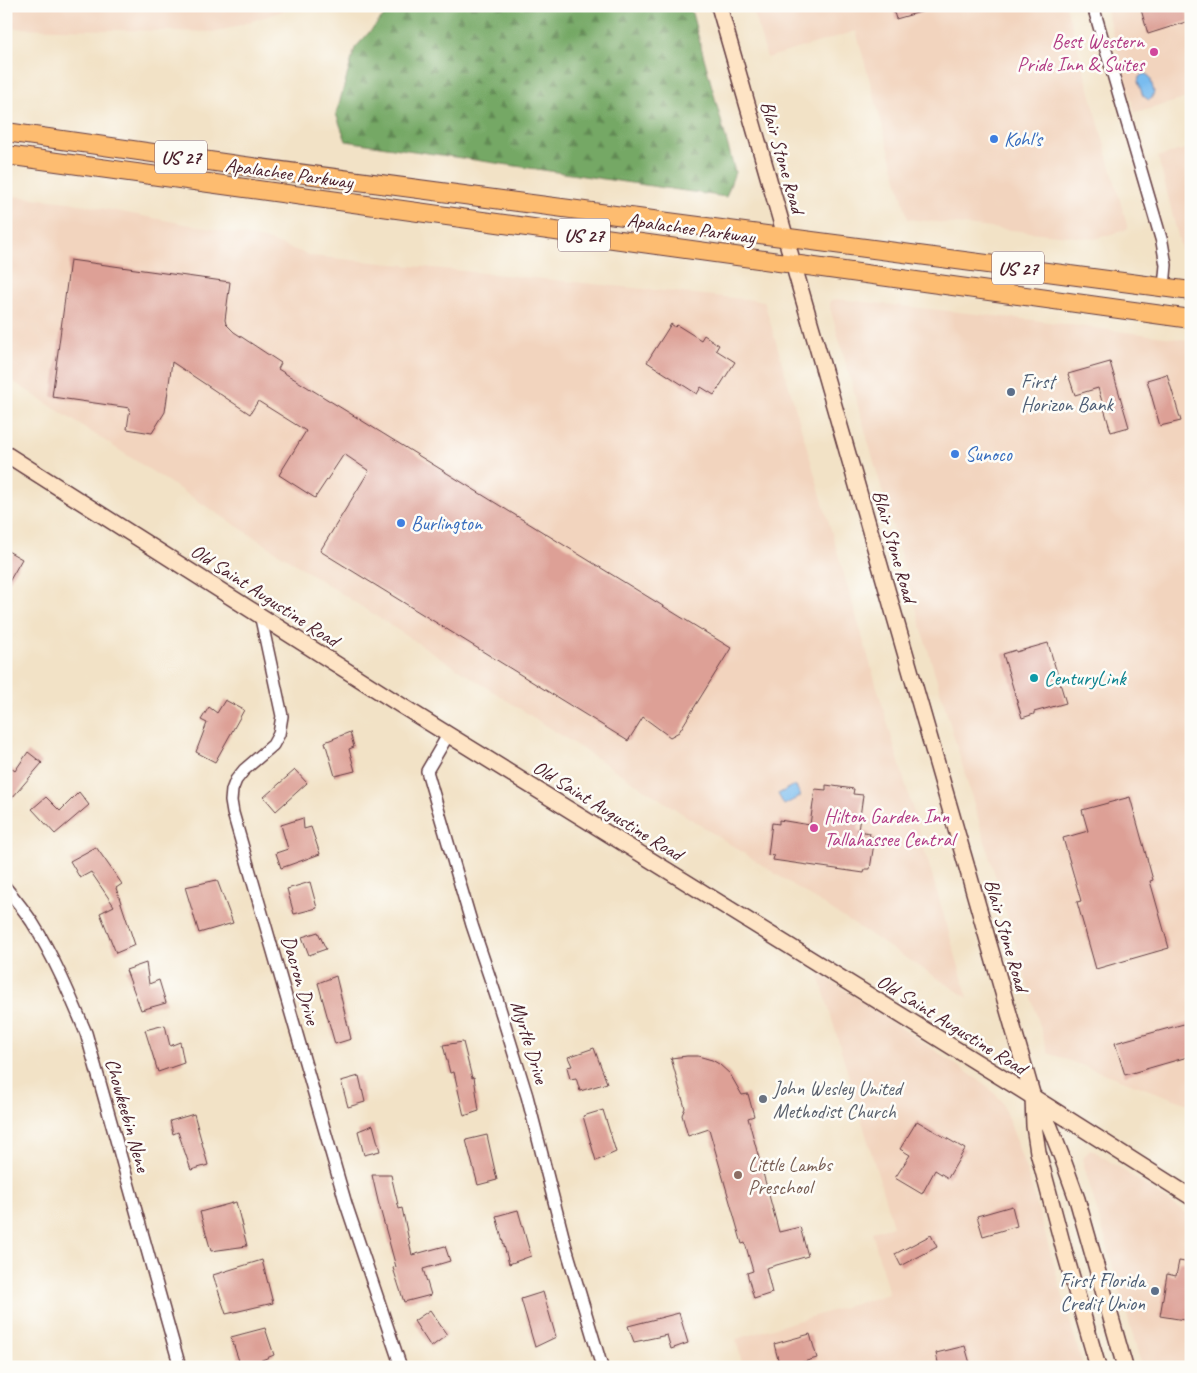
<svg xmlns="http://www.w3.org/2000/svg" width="1197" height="1373" font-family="Caveat,sans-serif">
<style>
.built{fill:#f2d4be}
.forest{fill:url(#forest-firs);stroke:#5f6448}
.water{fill:#79bcef;stroke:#626e8d}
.building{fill:#dda096}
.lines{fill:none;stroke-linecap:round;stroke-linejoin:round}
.street-casing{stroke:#633c42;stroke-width:14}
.secondary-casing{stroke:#633c42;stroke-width:18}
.primary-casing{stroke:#633c42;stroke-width:20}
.street{stroke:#fff;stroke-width:11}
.secondary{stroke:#fee4c5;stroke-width:15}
.primary{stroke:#fdbc6f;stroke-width:18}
.hotel-dot{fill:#d1479c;stroke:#fdfcf7;stroke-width:2}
.shop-dot{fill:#3f7fe0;stroke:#fdfcf7;stroke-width:2}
.service-dot{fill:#5c6f8a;stroke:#fdfcf7;stroke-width:2}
.culture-dot{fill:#0f9aa8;stroke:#fdfcf7;stroke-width:2}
.worship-dot{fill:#6b7280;stroke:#fdfcf7;stroke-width:2}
.education-dot{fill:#8d6e63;stroke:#fdfcf7;stroke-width:2}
.labels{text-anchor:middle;stroke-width:5;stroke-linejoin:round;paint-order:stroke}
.shield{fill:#fdfcf7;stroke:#806168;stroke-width:1}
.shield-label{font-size:19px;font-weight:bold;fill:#4a1f2b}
.hotel-label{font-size:20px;fill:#b23c85;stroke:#fdfcf7;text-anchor:end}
.shop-label{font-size:20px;fill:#366cbe;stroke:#fdfcf7;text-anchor:start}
.street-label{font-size:20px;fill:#4a1f2b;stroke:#fdfcf7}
.service-label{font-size:20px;fill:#4e5e75;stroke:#fdfcf7;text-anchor:start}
.culture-label{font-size:20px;fill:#0d838f;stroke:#fdfcf7;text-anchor:start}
.worship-label{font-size:20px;fill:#5b616d;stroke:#fdfcf7;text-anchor:start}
.education-label{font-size:20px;fill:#785e54;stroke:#fdfcf7;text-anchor:start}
</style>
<defs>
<pattern id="forest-firs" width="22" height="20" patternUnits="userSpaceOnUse" patternTransform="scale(1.25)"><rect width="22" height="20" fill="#74a865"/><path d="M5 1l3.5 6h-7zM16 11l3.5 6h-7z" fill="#618853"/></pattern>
</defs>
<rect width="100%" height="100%" fill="#fdfcf7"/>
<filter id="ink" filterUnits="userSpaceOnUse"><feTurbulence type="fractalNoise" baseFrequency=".02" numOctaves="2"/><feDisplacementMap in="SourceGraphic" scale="10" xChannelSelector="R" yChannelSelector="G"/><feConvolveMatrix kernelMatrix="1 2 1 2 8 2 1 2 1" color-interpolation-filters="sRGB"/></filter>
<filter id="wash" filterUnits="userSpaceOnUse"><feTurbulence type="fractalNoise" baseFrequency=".0096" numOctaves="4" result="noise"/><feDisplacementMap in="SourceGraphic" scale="20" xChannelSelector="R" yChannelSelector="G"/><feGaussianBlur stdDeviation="1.12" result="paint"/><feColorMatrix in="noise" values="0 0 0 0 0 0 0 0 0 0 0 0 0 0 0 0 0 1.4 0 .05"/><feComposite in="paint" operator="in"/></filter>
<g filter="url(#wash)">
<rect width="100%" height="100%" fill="#f2e2c6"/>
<g class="built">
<polygon points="6,6 299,6 217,32 6,28"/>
<polygon points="752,6 1066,6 1128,229 1095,239 908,219 856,31 767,58"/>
<polygon points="1105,6 1191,6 1191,97 1135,113"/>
<polygon points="1191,147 1191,265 1185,264 1158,157"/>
<polygon points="6,195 68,202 265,239 312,256 764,301 968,998 6,377"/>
<polygon points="837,299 1033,320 1188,340 1191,350 1191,1105 1048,1053 922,630 830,308 830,303 831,300"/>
<polygon points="818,972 986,1085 1001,1100 1014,1134 1032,1188 1083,1367 743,1367 736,1339 889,1294 872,1232 893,1226"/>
<polygon points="1091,1149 1191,1216 1191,1367 1142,1367 1082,1159"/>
</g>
<polygon class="forest" points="393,6 690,6 735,172 726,197 346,141 336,114 355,48"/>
<g class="water">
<polygon points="1143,74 1146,74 1150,77 1154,92 1152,98 1149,100 1143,96 1138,82 1139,77"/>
<polygon points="795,785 801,796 784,805 778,794"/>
</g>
<g id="blocks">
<g class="building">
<polygon points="892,6 930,6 931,9 896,19"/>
<polygon points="1140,6 1185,6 1189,21 1148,34"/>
<polygon points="70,260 230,282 225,320 226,324 234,332 281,363 278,369 731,648 679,732 670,737 643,717 628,741 320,551 369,471 344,454 315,498 279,475 306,431 258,401 250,414 172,362 165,412 152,433 127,429 130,408 52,397"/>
<polygon points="671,324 675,327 677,325 701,340 704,335 719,345 716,350 735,362 714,395 701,387 697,394 647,362"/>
<polygon points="1110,362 1129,427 1111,432 1098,388 1075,395 1068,374"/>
<polygon points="1167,374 1181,421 1160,426 1147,380"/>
<polygon points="6,550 22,559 6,587"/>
<polygon points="1048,643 1066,703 1034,712 1034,714 1022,718 1003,654 1016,650 1016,652"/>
<polygon points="225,700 244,710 215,762 196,752 207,723 201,720 209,707 217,713"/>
<polygon points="350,732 354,747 349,749 355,771 335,776 325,742"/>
<polygon points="28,752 42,763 6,805 6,764 15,771"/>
<polygon points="295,770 307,783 276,811 264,797"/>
<polygon points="826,785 854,789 853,794 863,795 858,831 870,833 869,837 875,837 870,869 865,869 864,873 773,860 774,856 768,855 772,823 779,824 779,820 810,825 815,789 826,790"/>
<polygon points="79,792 89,805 55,834 32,809 46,797 60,811"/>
<polygon points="1130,797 1153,880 1150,881 1169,948 1096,969 1077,902 1081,901 1063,838 1088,831 1082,810"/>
<polygon points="303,818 304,829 311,827 320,854 281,868 276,853 288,849 281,825"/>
<polygon points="96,847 122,884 116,888 135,945 116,953 100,913 114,906 91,872 80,878 70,861"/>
<polygon points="217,880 233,923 199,933 185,887"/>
<polygon points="310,882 317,908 294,914 287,889"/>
<polygon points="318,932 326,949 309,955 302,937"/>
<polygon points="146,963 149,984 159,980 166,1003 141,1010 126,970"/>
<polygon points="336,976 351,1039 335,1044 318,983"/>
<polygon points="1191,1022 1191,1056 1125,1075 1115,1043"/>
<polygon points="165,1025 170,1046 180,1042 184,1063 158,1072 145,1030"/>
<polygon points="463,1042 472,1078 474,1077 479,1111 464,1116 454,1072 450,1073 443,1045"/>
<polygon points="594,1048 607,1083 580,1091 576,1078 570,1079 567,1067 572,1066 568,1057"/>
<polygon points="687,1056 698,1056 712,1060 719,1064 730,1074 742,1095 748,1094 754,1116 748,1118 779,1232 800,1227 808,1256 766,1268 772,1293 754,1299 747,1273 753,1271 745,1243 742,1244 709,1129 688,1136 682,1115 685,1108 671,1058"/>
<polygon points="359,1076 365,1102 348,1107 341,1081"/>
<polygon points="603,1110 616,1152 596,1161 583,1116"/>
<polygon points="194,1114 208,1165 191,1170 178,1132 173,1134 170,1121"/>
<polygon points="917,1121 965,1149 948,1178 935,1170 922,1194 895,1178 910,1155 900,1149"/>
<polygon points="373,1125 380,1151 364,1155 358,1131"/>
<polygon points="487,1135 497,1180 478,1185 466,1140"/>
<polygon points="372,1175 391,1175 399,1209 402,1208 412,1255 445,1246 450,1261 423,1269 431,1295 404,1302 393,1268 396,1267 378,1201"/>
<polygon points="236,1202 247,1246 211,1251 200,1212"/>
<polygon points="1012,1206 1017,1226 983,1236 977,1216"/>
<polygon points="518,1210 531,1256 509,1264 496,1216"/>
<polygon points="931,1235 937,1247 901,1266 895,1254"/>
<polygon points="262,1260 273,1303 226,1314 213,1275"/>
<polygon points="1179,1261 1191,1263 1191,1321 1160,1316 1167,1274 1176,1276"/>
<polygon points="543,1292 556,1337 535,1347 521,1299"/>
<polygon points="430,1310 447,1335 431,1347 414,1321"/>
<polygon points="679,1313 688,1343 671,1349 667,1335 634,1342 628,1326"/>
<polygon points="265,1328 274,1355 245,1367 241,1367 231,1337"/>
<polygon points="810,1334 817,1358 786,1367 780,1367 774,1344"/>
<polygon points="965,1346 971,1367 939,1367 936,1353"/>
</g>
</g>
</g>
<g filter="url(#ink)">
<use href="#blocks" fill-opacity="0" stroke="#633c42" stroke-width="1"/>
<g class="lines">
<defs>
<g id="street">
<polyline points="1093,6 1162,242 1166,265 1164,287"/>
<polyline points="260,614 282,716 279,734 273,745 244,770 236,780 232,790 231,801 233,813 346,1204 401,1367"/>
<polyline points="448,735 427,771 472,925 497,999 527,1096 565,1244 602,1367"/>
<path d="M 6,888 C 15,899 24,910 32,922 C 54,957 70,995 86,1033 L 180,1367"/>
</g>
<g id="secondary">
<polyline points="719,6 1033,1097 1034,1126 1038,1152 1064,1250 1098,1367"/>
<polyline points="6,454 402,706 1033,1097 1191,1197"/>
<polyline points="1035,1100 1050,1127 1063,1160 1077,1199 1125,1367"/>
</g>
<g id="primary">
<polyline points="6,132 237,165 1191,291"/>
<polyline points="6,155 1191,319"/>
</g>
</defs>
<use href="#street" class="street-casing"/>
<use href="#secondary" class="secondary-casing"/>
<use href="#primary" class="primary-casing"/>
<use href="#street" class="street"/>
<use href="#secondary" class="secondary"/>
<use href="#primary" class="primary"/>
</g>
</g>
<g class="hotel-dot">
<circle cx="1154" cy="52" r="5"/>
<circle cx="814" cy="828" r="5"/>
</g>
<g class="shop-dot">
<circle cx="994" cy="139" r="5"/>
<circle cx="955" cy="454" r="5"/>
<circle cx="401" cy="523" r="5"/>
</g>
<g class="service-dot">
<circle cx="1011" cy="392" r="5"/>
<circle cx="1155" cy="1291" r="5"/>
</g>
<circle class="culture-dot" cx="1034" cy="678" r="5"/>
<circle class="worship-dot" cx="763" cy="1099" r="5"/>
<circle class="education-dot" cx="738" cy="1175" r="5"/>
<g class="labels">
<g class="shield">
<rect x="155" y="140.5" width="52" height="33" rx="4"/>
<rect x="558" y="218.5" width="52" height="33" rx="4"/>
<rect x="992" y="251.5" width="52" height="33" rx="4"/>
</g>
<g class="shield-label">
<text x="181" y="164">US 27</text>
<text x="584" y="242">US 27</text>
<text x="1018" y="275">US 27</text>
</g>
<g class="hotel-label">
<text x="1144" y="48">Best Western<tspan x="1144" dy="23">Pride Inn &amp; Suites</tspan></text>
<text x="824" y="823" text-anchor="start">Hilton Garden Inn<tspan x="824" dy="23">Tallahassee Central</tspan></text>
</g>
<g class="shop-label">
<text x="1004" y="146">Kohl's</text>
<text x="965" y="461">Sunoco</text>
<text x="411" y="530">Burlington</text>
</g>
<g class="street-label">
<text transform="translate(783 157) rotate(74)" y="7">Blair Stone Road</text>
<text transform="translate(289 173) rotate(8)" y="7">Apalachee Parkway</text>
<text transform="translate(691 228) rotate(8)" y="7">Apalachee Parkway</text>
<text transform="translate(895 546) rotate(74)" y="7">Blair Stone Road</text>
<text transform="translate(265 595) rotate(33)" y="7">Old Saint Augustine Road</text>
<text transform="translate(608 810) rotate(32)" y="7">Old Saint Augustine Road</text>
<text transform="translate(1007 935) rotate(74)" y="7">Blair Stone Road</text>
<text transform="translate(301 980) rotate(74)" y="7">Dacron Drive</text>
<text transform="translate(952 1024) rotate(32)" y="7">Old Saint Augustine Road</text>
<text transform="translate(530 1042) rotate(73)" y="7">Myrtle Drive</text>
<text transform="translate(128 1115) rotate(74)" y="7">Chowkeebin Nene</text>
</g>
<g class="service-label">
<text x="1021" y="388">First<tspan x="1021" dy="23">Horizon Bank</tspan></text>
<text x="1145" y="1287" text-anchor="end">First Florida<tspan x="1145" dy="23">Credit Union</tspan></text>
</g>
<g class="culture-label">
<text x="1044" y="685">CenturyLink</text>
</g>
<g class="worship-label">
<text x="773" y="1095">John Wesley United<tspan x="773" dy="23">Methodist Church</tspan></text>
</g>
<g class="education-label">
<text x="748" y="1171">Little Lambs<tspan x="748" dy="23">Preschool</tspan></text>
</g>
</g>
<rect width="1197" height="1373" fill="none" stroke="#fdfcf7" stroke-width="25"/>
</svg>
